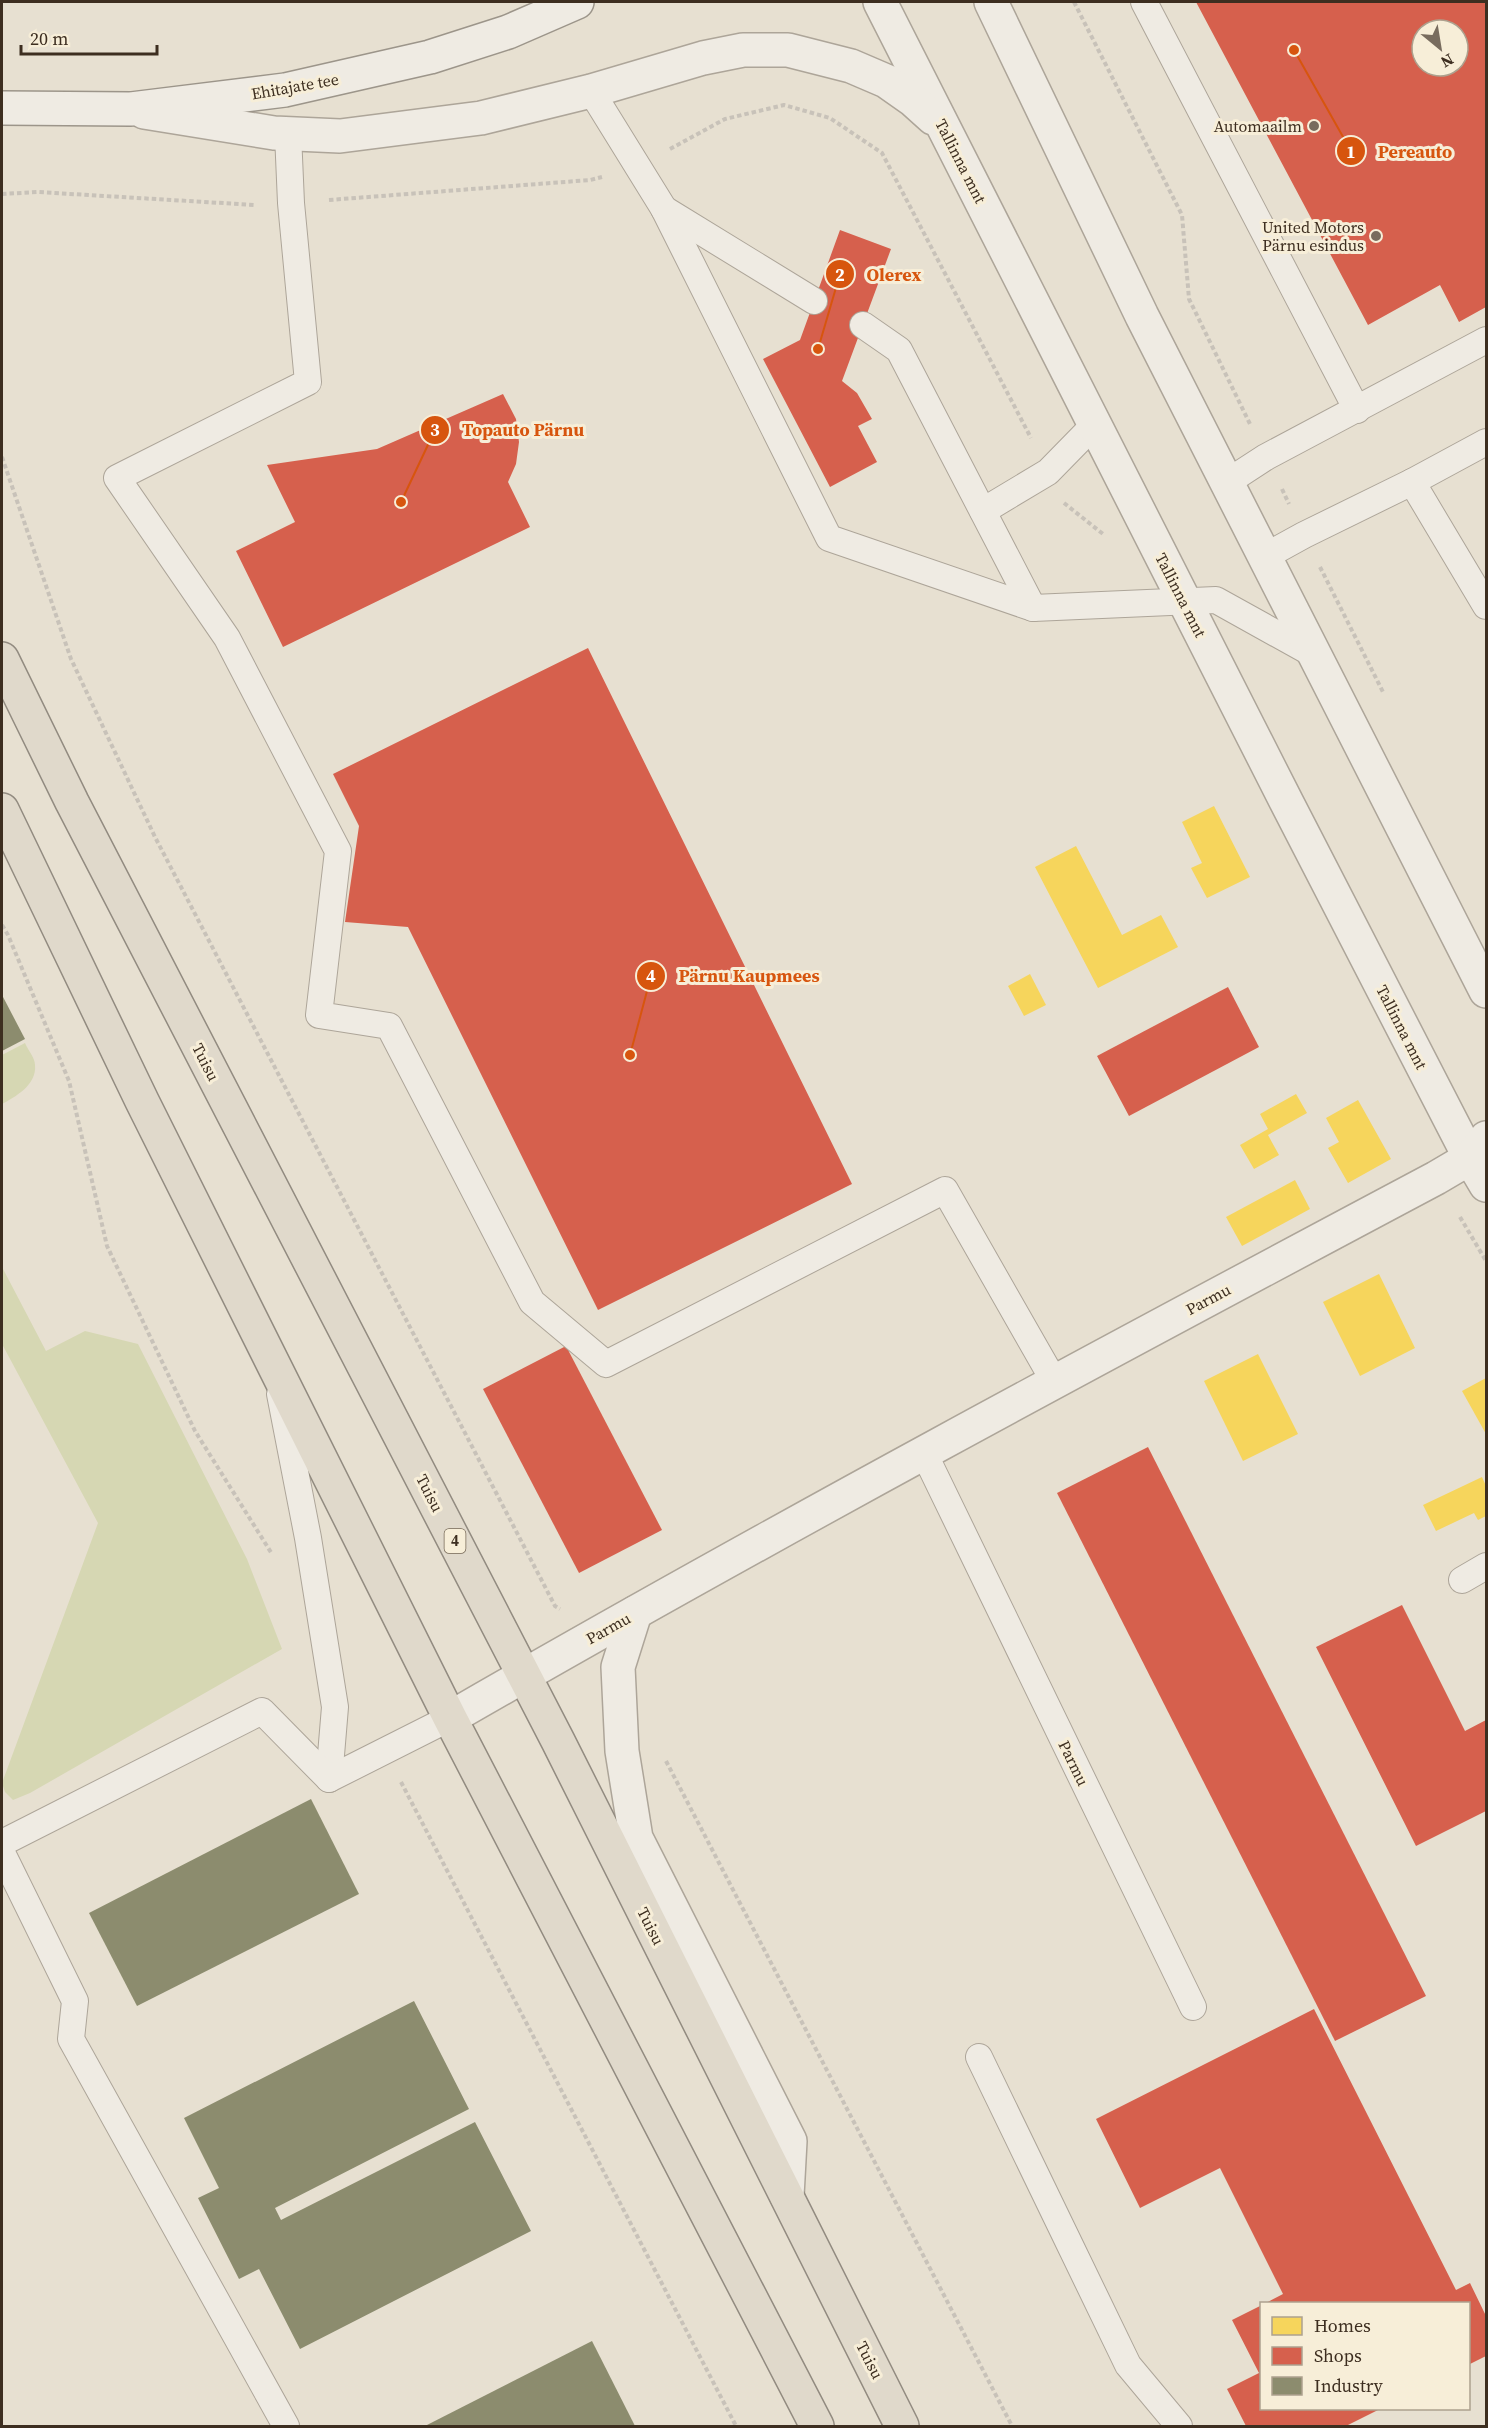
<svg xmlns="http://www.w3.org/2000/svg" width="1488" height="2428" font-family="'Source Serif 4',serif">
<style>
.green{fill:#d6d7b3}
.homes{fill:#f6d55c}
.shops{fill:#d6604d;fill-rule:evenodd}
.industry{fill:#8c8c6e}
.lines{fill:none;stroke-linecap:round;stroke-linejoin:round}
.service-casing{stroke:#ada599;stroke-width:28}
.minor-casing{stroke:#ada599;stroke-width:36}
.secondary-casing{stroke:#9c958a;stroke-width:36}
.trunk-casing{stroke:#928b80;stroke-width:36}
.path{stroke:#c8c2b9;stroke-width:4;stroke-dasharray:4.5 3;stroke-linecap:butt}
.service{stroke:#efebe3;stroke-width:26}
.minor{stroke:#efebe3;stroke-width:33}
.secondary{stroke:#efebe3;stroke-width:33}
.trunk{stroke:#e0d9cb;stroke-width:33}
.poi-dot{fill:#786c5e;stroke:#f7eed8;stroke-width:2}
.labels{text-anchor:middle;stroke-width:6;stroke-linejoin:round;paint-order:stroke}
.shield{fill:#f7eed8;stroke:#756857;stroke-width:1.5}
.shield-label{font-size:15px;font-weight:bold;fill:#3d2e20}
.street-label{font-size:16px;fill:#3d2e20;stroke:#f7eed8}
.poi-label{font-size:16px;fill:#3d2e20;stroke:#f7eed8;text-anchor:end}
.leader{fill:none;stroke:#d7550e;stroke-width:2}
.callout-dot{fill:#d7550e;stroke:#f7eed8;stroke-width:2}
.mark-label{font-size:18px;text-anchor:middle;font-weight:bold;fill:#fff}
.callout-label{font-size:18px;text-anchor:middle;font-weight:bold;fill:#d7550e;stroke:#f7eed8;stroke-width:6;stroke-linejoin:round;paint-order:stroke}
</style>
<rect width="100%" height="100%" fill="#e7e0d1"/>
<g class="green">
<path d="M 25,1043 C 28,1050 35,1058 35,1065 C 37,1085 15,1097 2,1104 L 2,1055 Z"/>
<polygon points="2,1267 46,1351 85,1331 138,1344 247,1559 282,1649 30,1793 13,1800 5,1792 2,1783 98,1523 2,1344"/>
</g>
<g class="homes">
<polygon points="1214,806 1250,877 1207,898 1191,868 1202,863 1182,822"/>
<polygon points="1076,846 1122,935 1161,915 1178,947 1098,988 1035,867"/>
<polygon points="1030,974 1046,1005 1024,1016 1008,986"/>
<polygon points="1296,1094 1307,1113 1268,1135 1279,1155 1254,1169 1240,1145 1268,1129 1260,1114"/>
<polygon points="1358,1100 1391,1159 1348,1183 1328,1148 1339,1142 1326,1118"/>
<polygon points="1295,1180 1310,1209 1242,1246 1226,1217"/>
<polygon points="1379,1274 1415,1348 1360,1376 1323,1302"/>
<polygon points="1258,1354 1298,1434 1243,1461 1204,1381"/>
<polygon points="1486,1378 1486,1434 1462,1391"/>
<polygon points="1482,1477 1486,1486 1486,1516 1478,1520 1474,1513 1436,1531 1423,1505"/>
</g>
<g class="shops">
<path d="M 1196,2 L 1486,2 L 1486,307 L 1459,322 L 1440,285 L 1368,325 ZM 1422,30 L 1458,30 L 1458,66 L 1422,66 Z"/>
<polygon points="840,230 891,249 842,381 857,393 872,419 858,426 877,462 830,487 763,359 800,340"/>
<polygon points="503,394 516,419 519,442 516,464 508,482 530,527 283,647 236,551 295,522 267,465 377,449"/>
<polygon points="588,648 852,1184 598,1310 408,927 345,922 359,826 333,774"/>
<polygon points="1228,987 1259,1047 1129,1116 1097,1056"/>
<polygon points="566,1346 662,1530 579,1573 483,1389"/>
<polygon points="1148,1447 1426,1996 1335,2041 1057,1493"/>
<polygon points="1402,1605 1465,1731 1486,1720 1486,1811 1416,1846 1316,1647"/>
<polygon points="1314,2009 1456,2290 1470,2283 1486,2316 1486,2356 1468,2365 1468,2304 1264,2304 1283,2294 1220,2168 1140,2208 1096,2119"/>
<polygon points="1262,2305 1262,2408 1382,2408 1346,2426 1246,2426 1227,2389 1259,2373 1232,2320"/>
</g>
<g class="industry">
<polygon points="2,995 25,1039 2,1051"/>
<polygon points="311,1799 359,1894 137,2006 89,1913"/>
<polygon points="414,2001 469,2109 275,2208 281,2220 475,2122 531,2231 300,2349 259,2269 239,2279 198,2198 219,2188 184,2118"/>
<polygon points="592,2341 635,2426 425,2426"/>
</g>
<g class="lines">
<defs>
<g id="service">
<polyline points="1144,2 1357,410"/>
<polyline points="591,91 664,209 829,538 1033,608 1216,600 1315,655"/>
<polyline points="288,134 291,203 308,382 117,478 227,638 338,851 319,1015 389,1026 532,1302 606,1364 945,1190 1054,1381"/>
<polyline points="664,209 814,301"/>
<polyline points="863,325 899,350 1033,608"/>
<polyline points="1486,442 1412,482 1486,606"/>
<polyline points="1226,483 1266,457 1486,340"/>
<polyline points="983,511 1048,472 1095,424"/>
<polyline points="1264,557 1304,535 1412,482"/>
<polyline points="280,1394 308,1538 335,1707 329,1779"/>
<polyline points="924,1453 1193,2007"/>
<polyline points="1462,1580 1486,1566"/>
<polyline points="2,1843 262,1711 329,1779 450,1718"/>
<polyline points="2,1853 75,2001 71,2039 286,2426"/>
<polyline points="979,2057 1128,2365 1179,2426"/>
</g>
<g id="minor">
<polyline points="880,2 1287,803 1470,1158 1486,1185"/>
<polyline points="991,2 1142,316 1486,991"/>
<polyline points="144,112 274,133 340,136 481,118 591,91 703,58 743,50 788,50 851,66 886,81 913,100 933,118"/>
<polyline points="635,1613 618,1667 622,1751 636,1838 790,2141 787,2196"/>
<path d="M 450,1718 C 774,1531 1105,1354 1436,1178 L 1470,1158 L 1486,1138"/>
</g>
<polyline id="secondary" points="2,108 131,109 285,90 430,57 508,32 577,2"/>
<g id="trunk">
<polyline points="2,659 72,802 558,1741 902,2426"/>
<polyline points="2,810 142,1101 450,1718 817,2426"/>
</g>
</defs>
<use href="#service" class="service-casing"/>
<use href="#minor" class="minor-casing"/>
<use href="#secondary" class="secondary-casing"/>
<use href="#trunk" class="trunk-casing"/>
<g class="path">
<polyline points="1074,2 1182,215 1189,299 1251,426"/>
<polyline points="670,149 725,119 784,105 830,118 882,153 1031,438"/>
<polyline points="2,194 38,192 255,205"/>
<polyline points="329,200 590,180 602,177"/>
<polyline points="2,457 71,659 155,837 555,1606 560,1609"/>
<polyline points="1282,489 1289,504"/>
<polyline points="1064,503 1103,534"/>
<polyline points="1320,567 1384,694"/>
<polyline points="2,925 8,935 69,1081 107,1246 195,1431 272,1554"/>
<polyline points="1460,1217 1486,1261"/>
<polyline points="666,1761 1012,2426"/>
<polyline points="401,1782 736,2426"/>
</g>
<use href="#service" class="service"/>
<use href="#minor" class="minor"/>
<use href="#secondary" class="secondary"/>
<use href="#trunk" class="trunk"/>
</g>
<g class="poi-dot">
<circle cx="1314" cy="126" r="6"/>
<circle cx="1376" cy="236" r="6"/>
</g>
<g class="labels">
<rect class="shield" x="444.5" y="1529" width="21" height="24" rx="4.5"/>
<g class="shield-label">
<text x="455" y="1546">4</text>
</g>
<g class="street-label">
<text transform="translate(295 86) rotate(-10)" y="6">Ehitajate tee</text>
<text transform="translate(961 161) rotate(63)" y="6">Tallinna mnt</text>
<text transform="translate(1181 595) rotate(63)" y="6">Tallinna mnt</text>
<text transform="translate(1402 1027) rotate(63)" y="6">Tallinna mnt</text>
<text transform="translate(206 1062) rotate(63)" y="6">Tuisu</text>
<text transform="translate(1208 1299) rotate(-28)" y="6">Parmu</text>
<text transform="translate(430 1493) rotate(63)" y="6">Tuisu</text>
<text transform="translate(608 1628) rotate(-29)" y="6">Parmu</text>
<text transform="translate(1074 1763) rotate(64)" y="6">Parmu</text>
<text transform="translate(651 1926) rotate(63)" y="6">Tuisu</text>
<text transform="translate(870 2360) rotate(63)" y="6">Tuisu</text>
</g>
<g class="poi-label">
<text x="1302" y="132">Automaailm</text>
<text x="1364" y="233">United Motors<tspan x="1364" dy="18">Pärnu esindus</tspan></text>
</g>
</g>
<path class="leader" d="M1294 50L1351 151M818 349L840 274M401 502L435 430M630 1055L651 976"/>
<g class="callout-dot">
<circle cx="1294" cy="50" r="6"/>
<circle cx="818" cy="349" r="6"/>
<circle cx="401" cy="502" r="6"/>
<circle cx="630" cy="1055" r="6"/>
<circle cx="1351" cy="151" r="15"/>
<circle cx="840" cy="274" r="15"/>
<circle cx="435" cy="430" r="15"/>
<circle cx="651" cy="976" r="15"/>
</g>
<g class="mark-label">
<text x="1351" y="158">1</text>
<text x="840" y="281">2</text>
<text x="435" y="436">3</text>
<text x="651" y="982">4</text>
</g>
<g class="callout-label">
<text x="1415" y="158">Pereauto</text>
<text x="894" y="281">Olerex</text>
<text x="523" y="436">Topauto Pärnu</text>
<text x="749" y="982">Pärnu Kaupmees</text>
</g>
<rect width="1488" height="2428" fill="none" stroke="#3d2e20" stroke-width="6"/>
<rect x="1260" y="2302" width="210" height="108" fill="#f7eed8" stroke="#ada18e" stroke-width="1.5"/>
<rect x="1272" y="2317" width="30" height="18" fill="#f6d55c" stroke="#ada18e" stroke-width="1.5"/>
<text x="1314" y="2332" font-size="18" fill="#3d2e20">Homes</text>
<rect x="1272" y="2347" width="30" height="18" fill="#d6604d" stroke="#ada18e" stroke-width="1.5"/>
<text x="1314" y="2362" font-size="18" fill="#3d2e20">Shops</text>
<rect x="1272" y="2377" width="30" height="18" fill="#8c8c6e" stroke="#ada18e" stroke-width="1.5"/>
<text x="1314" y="2392" font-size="18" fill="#3d2e20">Industry</text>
<g transform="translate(1440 48) rotate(150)"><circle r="28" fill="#f7eed8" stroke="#ada18e" stroke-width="1.5"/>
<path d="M0-4.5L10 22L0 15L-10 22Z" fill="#786c5e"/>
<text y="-9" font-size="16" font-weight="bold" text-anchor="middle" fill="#3d2e20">N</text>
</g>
<path d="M21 45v9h136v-9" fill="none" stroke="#3d2e20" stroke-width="3"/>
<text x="30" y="45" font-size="18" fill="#3d2e20" stroke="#f7eed8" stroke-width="4.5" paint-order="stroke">20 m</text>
</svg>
